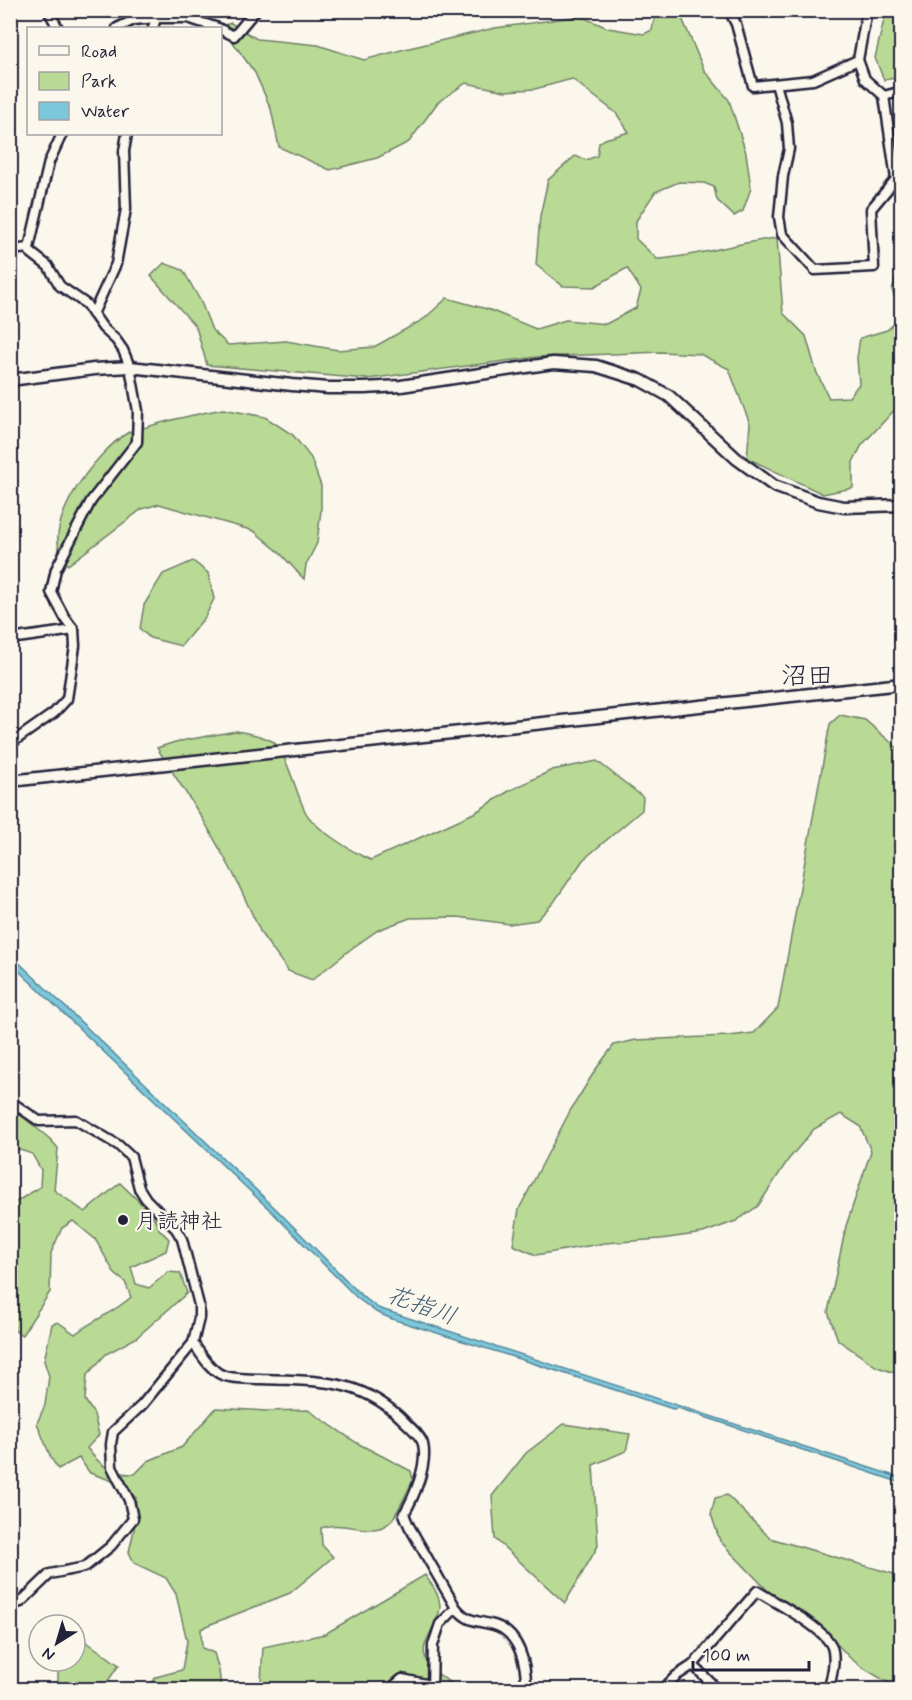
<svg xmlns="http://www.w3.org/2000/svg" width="912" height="1700" font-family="Mynerve,'Klee One',sans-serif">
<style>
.green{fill:#b9da94;stroke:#6e7e68;stroke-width:1.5}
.water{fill:#7bc8da;stroke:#57869a;stroke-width:1.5}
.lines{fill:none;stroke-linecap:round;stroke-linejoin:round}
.minor-casing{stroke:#22223b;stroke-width:13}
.tertiary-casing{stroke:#22223b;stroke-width:15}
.minor{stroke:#fbf7ec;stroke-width:8}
.tertiary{stroke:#fbf7ec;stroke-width:10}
.poi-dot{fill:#22223b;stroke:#fbf7ec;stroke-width:2}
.labels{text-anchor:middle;stroke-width:4.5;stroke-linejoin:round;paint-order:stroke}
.poi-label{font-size:22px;fill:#22223b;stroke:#fbf7ec;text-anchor:start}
.water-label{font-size:24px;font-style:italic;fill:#415c73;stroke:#fbf7ec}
.quarter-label{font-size:26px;fill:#22223b;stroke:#fbf7ec}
</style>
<rect width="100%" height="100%" fill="#fbf7ec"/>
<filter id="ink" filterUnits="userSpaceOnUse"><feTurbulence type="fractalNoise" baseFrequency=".0167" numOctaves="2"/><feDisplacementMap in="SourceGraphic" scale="12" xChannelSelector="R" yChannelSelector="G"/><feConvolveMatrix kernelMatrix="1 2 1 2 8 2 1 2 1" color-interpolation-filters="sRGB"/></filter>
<g filter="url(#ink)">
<g class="green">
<path d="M 656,11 L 679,11 L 704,70 L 729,100 L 746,153 L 751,188 L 743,211 L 734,216 L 717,200 L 714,187 L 704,183 L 679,182 L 655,192 L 636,221 L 636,239 L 657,259 C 698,257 736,242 777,238 L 783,313 L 806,336 L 816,371 L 829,398 L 849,397 L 859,384 L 857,358 L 860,338 L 887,330 L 896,322 L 898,308 L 892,290 L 901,260 L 901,403 L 862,445 L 853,462 L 853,488 L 823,494 L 747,458 L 750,424 L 729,369 L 700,354 L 661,352 L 537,357 L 367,379 L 207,365 L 196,327 L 151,276 L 164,263 L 183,270 L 201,302 L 212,330 L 228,345 L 286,341 L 338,350 L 374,347 L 424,319 L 447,298 L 490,310 L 536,329 L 566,320 L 606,324 L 636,308 L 641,290 L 627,268 L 594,287 L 563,286 L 536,265 L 540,216 L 548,180 L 575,156 L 586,160 L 597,156 L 599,143 L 605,139 L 629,132 L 616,113 L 572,79 L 535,89 L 505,91 L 466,83 L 438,102 L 409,142 L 377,158 L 330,170 L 279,147 L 271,109 L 255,73 L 221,26 L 231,23 L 257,39 L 318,45 L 364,60 L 405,49 L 495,28 L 580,16 L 608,28 L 644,34 L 652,30 Z"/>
<polygon points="886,11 901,11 902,77 884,80 875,58"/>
<path d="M 223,409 L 265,417 L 293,435 L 311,458 L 321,486 L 321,510 L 317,543 L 306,565 L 304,579 L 279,552 L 254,531 L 159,504 L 142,509 L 68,565 C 33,532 97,450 129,432 C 134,429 141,428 147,427 C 172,419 197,414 223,409 Z"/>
<polygon points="193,561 208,573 214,599 205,617 181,646 150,638 140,629 144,605 163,574"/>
<polygon points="840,715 865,720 901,751 901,1375 877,1367 838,1340 828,1312 846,1226 871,1151 860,1126 841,1114 814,1129 788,1160 758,1206 736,1221 703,1233 661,1239 605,1243 536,1255 513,1245 519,1209 570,1111 596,1069 614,1045 636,1040 729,1036 754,1033 778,1008 830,724"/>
<path d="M 236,731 C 248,733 261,735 272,741 C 286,750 297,796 305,811 C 313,828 354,853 371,860 L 476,812 L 509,791 L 552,770 L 597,761 L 643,797 L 642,810 L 583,860 L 554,902 L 537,920 L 509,924 L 458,917 L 410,918 L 378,930 L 351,949 L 312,980 L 288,971 L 262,935 L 233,873 L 204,821 L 157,748 L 175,742 Z"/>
<path d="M 11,1107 L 50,1139 L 58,1148 L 54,1190 L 85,1212 L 120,1183 L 150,1212 L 157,1222 L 159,1229 L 169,1239 L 166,1251 L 131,1267 L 136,1284 L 149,1288 L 168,1272 L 180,1273 L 187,1293 L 136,1338 L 106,1354 L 87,1375 L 85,1400 L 94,1414 L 99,1435 L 87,1448 C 99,1465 113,1475 135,1474 L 148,1461 L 182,1447 L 216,1408 L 266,1411 L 308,1410 L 357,1443 L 411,1471 L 413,1480 C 408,1490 397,1515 390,1522 C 373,1539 343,1519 321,1528 L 322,1545 L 333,1557 L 290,1593 L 211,1624 L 201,1629 L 202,1648 L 214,1653 L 219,1670 L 221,1689 L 148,1689 L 156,1677 L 182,1670 L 187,1641 L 176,1594 L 166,1578 L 134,1563 L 129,1552 L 134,1530 L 136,1498 L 110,1480 L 90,1473 L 79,1458 L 58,1469 L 51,1458 L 37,1423 L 45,1405 L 49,1376 L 44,1361 L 52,1324 L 58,1322 L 75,1334 C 93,1320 115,1312 131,1297 L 125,1282 L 115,1274 L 95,1239 L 73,1221 L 62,1228 L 51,1253 L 50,1292 L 22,1335 L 15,1331 L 11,1322 L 11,1205 L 40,1187 L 41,1170 L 32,1154 L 11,1147 Z"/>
<polygon points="564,1424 630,1434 626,1451 593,1465 598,1546 565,1603 495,1539 492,1496 526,1453"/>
<polygon points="727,1495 770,1538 901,1576 901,1689 892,1689 892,1685 863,1668 849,1657 826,1632 775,1598 720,1541 711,1514 715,1498"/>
<path d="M 425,1575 C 431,1584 439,1593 440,1605 C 441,1628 409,1647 433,1669 C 449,1684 453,1685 474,1689 L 441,1689 L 441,1686 L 407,1674 L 384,1689 L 256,1690 L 261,1682 L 263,1647 L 325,1634 Z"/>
<polygon points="81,1638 119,1665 105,1685 105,1689 58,1689 58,1673 66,1661 75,1661 75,1647"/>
</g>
<path class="water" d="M 11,955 L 275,1208 L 361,1295 L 378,1308 L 901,1478 L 901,1483 L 678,1408 L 673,1409 C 580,1378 486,1348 392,1319 L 376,1312 L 357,1298 L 272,1212 L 22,974 L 11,962 Z"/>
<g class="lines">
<defs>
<g id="minor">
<polyline points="48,10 58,28"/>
<polyline points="729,10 736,24 753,86 813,80 858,60"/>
<polyline points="117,28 134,20 156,18"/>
<polyline points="153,28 156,18 188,18 218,28"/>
<polyline points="220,29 234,36 256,10"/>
<polyline points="776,84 787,123 789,149 783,176 779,217 782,234 815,270 874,267 871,209 896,179 884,96 865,79 858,60 867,10"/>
<polyline points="884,96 902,91"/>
<polyline points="10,250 29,248"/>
<polyline points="93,314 116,264 126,209 124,151 127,134"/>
<polyline points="10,639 74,630"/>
<polyline points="10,744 54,713 67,699 75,646 74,630 65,618 51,592 56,569 91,501 137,442 138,411 130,367 123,350 116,340 103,328 86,304 60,286 48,266 30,252 29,248 49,162 62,134"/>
<polyline points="10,1101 39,1121 76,1120 118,1145 131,1157 139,1188 146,1199 176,1229 182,1239 199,1305 199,1318 193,1343 142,1405 113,1432 111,1444 112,1467 129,1500 133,1519 111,1546 85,1567 50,1574 21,1602 10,1605"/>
<path d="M 193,1343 C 200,1353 209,1368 220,1374 C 232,1380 249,1378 261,1379 C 319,1381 363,1378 406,1423 C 412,1429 421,1436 423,1444 C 428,1465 414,1497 404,1514 L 409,1526 L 456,1608 C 469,1623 476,1620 494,1625 C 520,1633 527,1666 526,1690"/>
<polyline points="693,1665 718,1690"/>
<polyline points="389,1690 402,1679 431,1685"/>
<polyline points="432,1690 433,1645 440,1624 456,1608"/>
<path d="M 662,1690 L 676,1676 L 693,1665 L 757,1591 C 776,1603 825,1628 832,1647 C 836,1659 832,1678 828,1690"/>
</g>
<g id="tertiary">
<polyline points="10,380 94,369 130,367 292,385 328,388 364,388 401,386 553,363 596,366 640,380 669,396 737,459 774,486 818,502 844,507 902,505"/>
<polyline points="10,781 902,684"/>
</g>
</defs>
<use href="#minor" class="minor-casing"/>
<use href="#tertiary" class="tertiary-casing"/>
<use href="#minor" class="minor"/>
<use href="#tertiary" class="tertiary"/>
</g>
</g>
<circle class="poi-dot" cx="123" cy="1220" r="6"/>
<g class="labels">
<g class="poi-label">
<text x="135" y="1228">月読神社</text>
</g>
<g class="water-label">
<text transform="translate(422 1305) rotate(20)" y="8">花指川</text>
</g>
<g class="quarter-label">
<text x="807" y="684">沼田</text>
</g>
</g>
<rect width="912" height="1700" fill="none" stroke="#fbf7ec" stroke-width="36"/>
<rect x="18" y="18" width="876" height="1664" fill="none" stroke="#22223b" stroke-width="2" filter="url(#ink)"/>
<rect x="27" y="27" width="195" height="108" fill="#fbf7ec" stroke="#a4a2a5" stroke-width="1.5"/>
<rect x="39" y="46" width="30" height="9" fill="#fbf7ec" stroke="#a4a2a5" stroke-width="1.5"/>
<text x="81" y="57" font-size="18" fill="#22223b">Road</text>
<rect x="39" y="72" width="30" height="18" fill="#b9da94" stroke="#a4a2a5" stroke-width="1.5"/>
<text x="81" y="87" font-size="18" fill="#22223b">Park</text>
<rect x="39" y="102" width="30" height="18" fill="#7bc8da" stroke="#a4a2a5" stroke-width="1.5"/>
<text x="81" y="117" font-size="18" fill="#22223b">Water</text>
<g transform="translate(57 1643) rotate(217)"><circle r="28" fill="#fbf7ec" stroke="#a4a2a5" stroke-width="1.5"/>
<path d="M0-4.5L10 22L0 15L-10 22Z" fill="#22223b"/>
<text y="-9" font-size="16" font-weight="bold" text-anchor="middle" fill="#22223b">N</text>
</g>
<path d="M693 1661v9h116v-9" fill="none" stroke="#22223b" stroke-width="3"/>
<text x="702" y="1661" font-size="18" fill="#22223b" stroke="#fbf7ec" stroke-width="4.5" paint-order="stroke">100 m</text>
</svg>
